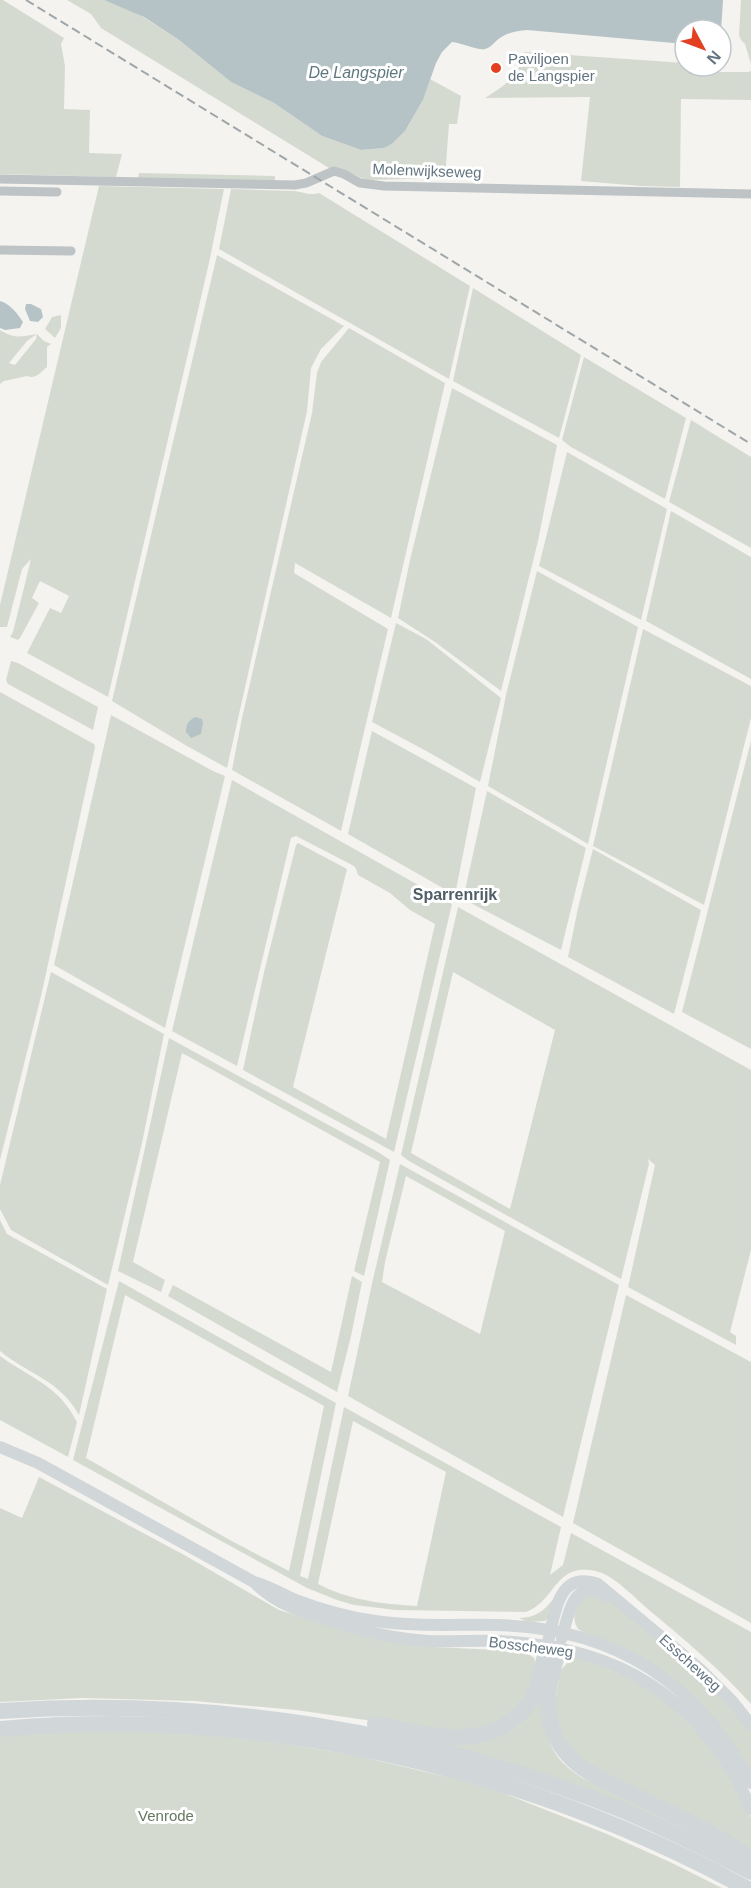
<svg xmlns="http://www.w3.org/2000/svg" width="751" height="1888" font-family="Helvetica,sans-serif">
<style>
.green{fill:#d5dad0;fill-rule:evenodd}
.water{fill:#b6c3c6}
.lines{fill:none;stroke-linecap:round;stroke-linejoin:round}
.street{stroke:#bec3c5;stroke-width:9}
.secondary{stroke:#d1d6d9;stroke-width:12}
.highway{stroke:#d1d6d9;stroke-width:16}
.rail{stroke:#9fa6aa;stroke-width:2;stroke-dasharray:9 4.5;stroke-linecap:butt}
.poi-dot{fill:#e24021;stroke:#fff;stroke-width:2}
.labels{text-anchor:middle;stroke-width:6;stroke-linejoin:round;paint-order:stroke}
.poi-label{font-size:15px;fill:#637580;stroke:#fff;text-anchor:start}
.street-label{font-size:15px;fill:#637580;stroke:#fff}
.park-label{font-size:15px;fill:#677861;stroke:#fff}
.water-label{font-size:16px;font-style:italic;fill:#5e787f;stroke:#fff}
.neighbourhood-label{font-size:16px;font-weight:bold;fill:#505e65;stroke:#fff}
</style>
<rect width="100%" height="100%" fill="#f4f3ef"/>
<g class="green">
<polygon points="0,0 3,0 64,38 61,44 65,66 64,109 90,110 89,153 122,154 116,177 0,174"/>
<polygon points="67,0 104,0 137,13 179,40 231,82 274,103 322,136 361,150 384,148 392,144 405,131 423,100 430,79 461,96 457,124 449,124 445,178 366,180 349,172 329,168 101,28 91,14"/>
<polygon points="741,0 751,0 751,64 745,44 741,40 739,35"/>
<path d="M 525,52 L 685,63 L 685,66 L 713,66 L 715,70 L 718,72 L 748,72 L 751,71 L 751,100 L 681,99 L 680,187 L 641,186 L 581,181 L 590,97 L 485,98 C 507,84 517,78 525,52 Z"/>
<polygon points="139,173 275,176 275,182 138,178"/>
<polygon points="99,186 224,189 209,263 108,697 27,653 50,608 61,613 69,596 40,581 32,598 39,603 20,638 18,640 10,637 13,632 31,559 22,569 7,627 0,627 0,605"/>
<path d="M 231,189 L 294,191 C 303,192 310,196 319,193 L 470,286 L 449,379 L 219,249 Z"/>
<polygon points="217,255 344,326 321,349 311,368 307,411 227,768 187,746 112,701"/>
<polygon points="473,288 581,355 559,438 453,381"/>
<polygon points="61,315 61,328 55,338 45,329 52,317"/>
<polygon points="349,328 445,383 391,618 295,563 294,573 388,629 341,831 232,770 242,718 312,413 317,373 321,362"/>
<path d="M 0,330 C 15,339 20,337 37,334 L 44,341 L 51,344 L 47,347 L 47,367 C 41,372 35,380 27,376 L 4,381 L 0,384 ZM 37,334 L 36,339 L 15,365 L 9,363 L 27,341 Z"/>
<polygon points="584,357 686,418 665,499 571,447 562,440"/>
<polygon points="452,388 557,445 538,541 501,691 435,642 398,618 410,560"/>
<polygon points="691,420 751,457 751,548 669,502"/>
<polygon points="567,452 667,509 641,620 539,566"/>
<polygon points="671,511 751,557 751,679 646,621"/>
<polygon points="537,571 638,627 588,844 488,786 506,695"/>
<polygon points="396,623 426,639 501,698 480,782 430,753 372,722"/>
<polygon points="643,629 751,686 751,718 704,905 593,846"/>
<polygon points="11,661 18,663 98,707 93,730 8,684 6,680"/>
<polygon points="0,692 94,744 95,747 42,992 0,1160"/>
<polygon points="111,715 213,771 225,776 165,1028 54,965"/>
<polygon points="372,731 476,788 455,895 348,834"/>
<polygon points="751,741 751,1049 682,1012"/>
<polygon points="232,780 452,904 394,1152 243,1070 264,972 296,845 298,843 347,869 293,1087 386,1139 435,924 410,910 390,893 358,875 356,869 354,866 296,836 291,838 237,1066 172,1031"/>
<polygon points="487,791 586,848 561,950 463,899"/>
<polygon points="593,849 701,910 674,1014 568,957 578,908"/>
<path d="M 458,907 L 751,1070 L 751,1250 L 730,1332 L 736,1336 L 736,1345 L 628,1287 L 655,1165 L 648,1159 L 649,1164 L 621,1279 L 409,1161 L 401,1155 ZM 453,972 L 555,1030 L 510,1209 L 411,1153 Z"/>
<polygon points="51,972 164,1034 142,1143 108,1285 11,1230 0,1209 0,1185"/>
<polygon points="169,1038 378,1152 390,1160 364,1276 354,1271 380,1162 182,1053 133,1262 165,1280 161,1292 118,1271"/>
<path d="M 400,1164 L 619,1285 L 563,1517 L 348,1396 L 373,1279 ZM 406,1176 L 505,1231 L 480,1334 L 382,1282 L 385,1262 Z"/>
<path d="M 0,1220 L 7,1234 L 107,1289 L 79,1415 C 61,1381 28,1374 0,1351 Z"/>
<polygon points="352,1276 362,1282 351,1336 337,1392 168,1296 173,1285 331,1372"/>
<path d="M 119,1281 L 336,1403 L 300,1576 L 308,1579 L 344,1407 L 561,1527 L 550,1575 L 563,1565 L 571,1533 L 751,1632 L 751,1704 C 720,1669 685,1640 649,1610 C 635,1598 618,1580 602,1573 C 595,1570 586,1569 579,1570 C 554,1574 551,1603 526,1612 L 396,1610 L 354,1605 L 337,1600 L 307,1588 L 73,1460 ZM 125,1295 L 324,1406 L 289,1571 L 228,1539 L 86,1458 ZM 353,1421 L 446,1472 L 417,1606 C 382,1604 349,1600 318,1584 Z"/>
<polygon points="626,1295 751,1362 751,1623 573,1523"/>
<path d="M 0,1356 C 32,1379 58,1385 77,1422 L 68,1457 L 0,1420 Z"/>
<polygon points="39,1477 186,1556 279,1610 334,1627 387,1640 433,1647 524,1651 534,1658 536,1664 528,1694 505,1720 463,1734 296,1710 194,1701 82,1698 0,1702 0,1508 22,1518"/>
<path d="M 558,1593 L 548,1618 L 545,1621 L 528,1622 L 519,1618 C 540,1617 545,1609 558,1593 Z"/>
<path d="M 583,1593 L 609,1600 L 701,1675 L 751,1731 L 751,1777 L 692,1696 L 578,1629 C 570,1616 577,1606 583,1593 Z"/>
<polygon points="578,1656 647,1686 696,1726 744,1800 751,1818 751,1856 567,1753 554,1710 560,1671 570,1660"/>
<path d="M 541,1686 C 545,1730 543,1755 586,1780 L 717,1845 L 405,1735 L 475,1741 Z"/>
<polygon points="94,1730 191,1733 280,1743 358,1756 464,1781 503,1793 607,1834 670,1862 722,1888 0,1888 0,1735"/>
</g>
<g class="water">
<path d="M 104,0 L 723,0 L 721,31 L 685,30 L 685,44 L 527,30 C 518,31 508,32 500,38 C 495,41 491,48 485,49 C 479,51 462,43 452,42 L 442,52 L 436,63 L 423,100 L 405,131 L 392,144 L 384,148 L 361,150 L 322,136 L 274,103 L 231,82 L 179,40 L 144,17 Z"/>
<path d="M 0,301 C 9,303 18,314 23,322 L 20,328 L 5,330 L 0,328 Z"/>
<polygon points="26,304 31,304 41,309 43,317 38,322 30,321 25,309"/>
<path d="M 195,717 L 202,719 L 203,723 L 201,734 L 191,738 L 186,732 C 186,724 188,721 195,717 Z"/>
</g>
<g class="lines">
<g class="street">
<polyline points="0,179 295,185 306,183 334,171 344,174 360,183 384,186 751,194"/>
<polyline points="0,191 57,192"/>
<polyline points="0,250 71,251"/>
</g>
<g class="secondary">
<path d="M 0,1447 L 38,1463 L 254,1582 C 269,1586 282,1594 296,1600 C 322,1610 348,1617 375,1621 C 416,1627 457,1624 498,1625 C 614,1628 698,1682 751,1783"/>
<path d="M 257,1585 C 281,1607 304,1612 334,1622 C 365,1632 396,1639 428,1641 C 451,1642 474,1640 497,1641 C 618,1646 702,1697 751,1809"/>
<path d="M 562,1638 C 568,1616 573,1576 605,1596"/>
<path d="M 547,1646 C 555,1617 556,1569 598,1584 L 700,1669 L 732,1701 L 751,1725"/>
</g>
<g class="highway">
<path d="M 559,1648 C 554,1667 546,1690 548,1710 C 550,1727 557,1743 568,1755 C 584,1773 609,1783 630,1793 C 670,1814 714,1832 751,1858"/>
<path d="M 0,1711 C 209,1697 417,1730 612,1806 C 660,1825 705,1848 751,1872"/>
<path d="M 375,1724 C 419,1732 469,1750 509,1722 C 518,1716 526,1709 532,1699 C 540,1683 543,1664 547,1646"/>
<path d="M 0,1729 C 256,1706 521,1765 746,1888"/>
</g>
<polyline class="rail" points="26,0 751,444"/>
</g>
<circle class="poi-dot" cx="496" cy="68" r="6"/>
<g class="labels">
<g class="poi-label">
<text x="508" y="64">Paviljoen<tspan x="508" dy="17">de Langspier</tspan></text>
</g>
<g class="street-label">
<text transform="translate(427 171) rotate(2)" y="5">Molenwijkseweg</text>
<text transform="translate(531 1647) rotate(7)" y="5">Bosscheweg</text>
<text transform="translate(690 1663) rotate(42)" y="5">Esscheweg</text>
</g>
<g class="park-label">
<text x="166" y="1821">Venrode</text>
</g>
<g class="water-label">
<text x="356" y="78">De Langspier</text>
</g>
<g class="neighbourhood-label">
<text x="455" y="900">Sparrenrijk</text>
</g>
</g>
<g transform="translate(703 48) rotate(131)"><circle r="28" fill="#ffffff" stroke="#c1c8cc" stroke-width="1.5"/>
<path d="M0-4.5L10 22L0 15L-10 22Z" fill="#e24021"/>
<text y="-9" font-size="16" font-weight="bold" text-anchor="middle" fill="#637580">N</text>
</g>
</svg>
